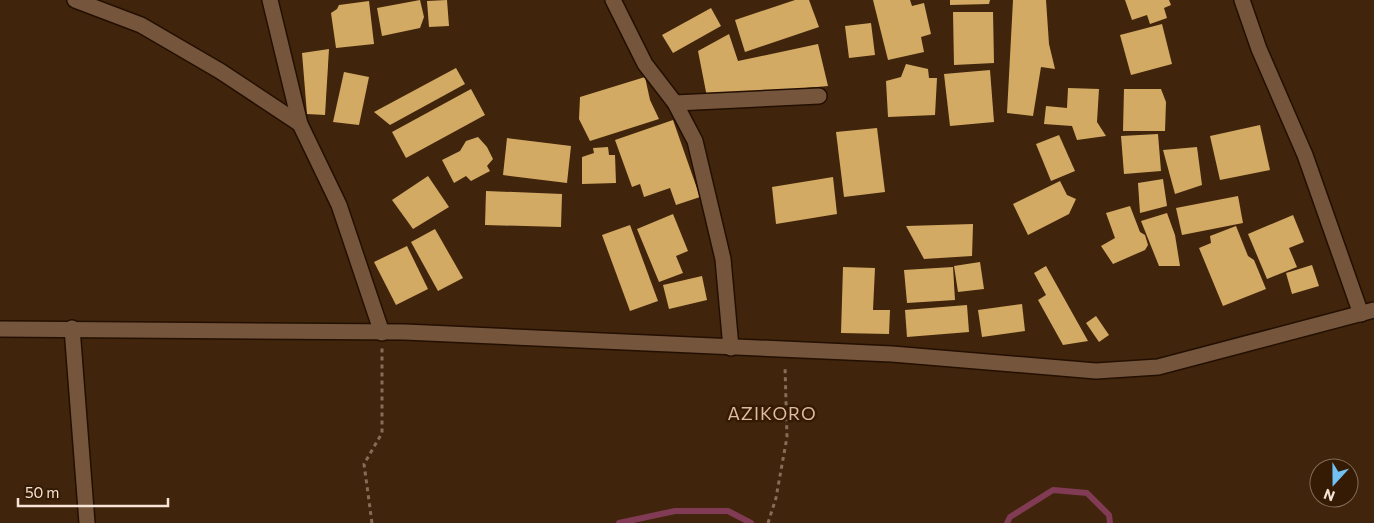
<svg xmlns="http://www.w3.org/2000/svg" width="1374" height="523" font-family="Commissioner,sans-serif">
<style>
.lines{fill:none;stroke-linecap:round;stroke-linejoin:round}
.stream{stroke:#813b54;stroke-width:6}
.building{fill:#d3aa64}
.minor-casing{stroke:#230f00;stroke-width:18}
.path{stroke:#856d58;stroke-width:3;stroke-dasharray:4 4;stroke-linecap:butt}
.minor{stroke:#75563d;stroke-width:15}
.labels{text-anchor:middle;stroke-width:5;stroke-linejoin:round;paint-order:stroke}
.quarter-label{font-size:18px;letter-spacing:1px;fill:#deba9f;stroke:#351b03}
</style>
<rect width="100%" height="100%" fill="#40250c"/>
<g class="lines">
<g class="stream">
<polyline points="619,523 675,511 728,511 751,523"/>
<polyline points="1007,523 1010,517 1053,490 1087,493 1109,515 1110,523"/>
</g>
</g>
<g class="building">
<polygon points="420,0 424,17 420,28 382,36 377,8"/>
<polygon points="447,0 449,26 429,27 427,1"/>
<polygon points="795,0 809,0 819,27 745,52 735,20"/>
<polygon points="873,0 910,0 912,6 924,3 931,34 921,37 924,52 888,60"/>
<polygon points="950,0 990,0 989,4 950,5"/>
<polygon points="1013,0 1046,0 1049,44 1055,69 1041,67 1033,116 1007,113"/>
<polygon points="1125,0 1169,0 1171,5 1164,8 1167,18 1150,24 1147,15 1132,20"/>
<polygon points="369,1 374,44 336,48 331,13 337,9 339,5"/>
<polygon points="711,8 721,26 673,53 662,35"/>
<polygon points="953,12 993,12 994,63 954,65"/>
<polygon points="871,23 875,55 849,58 845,26"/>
<polygon points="1162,24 1172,64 1131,75 1120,35"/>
<polygon points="729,34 738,61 818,44 828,86 707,97 698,51"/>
<polygon points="329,49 325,115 307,114 302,53"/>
<polygon points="906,64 928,69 929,78 937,78 935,115 888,117 886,81 901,77"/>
<polygon points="456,68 465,84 390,125 374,112"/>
<polygon points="990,70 994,122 950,126 944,74"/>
<polygon points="344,72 369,77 359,125 333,122"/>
<polygon points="645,77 650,100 659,119 590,141 579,119 580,97"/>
<polygon points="1068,88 1099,89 1097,122 1106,136 1077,140 1072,126 1044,124 1046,106 1067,108"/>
<polygon points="471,89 485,115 406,158 392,132"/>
<polygon points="1124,89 1161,89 1166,102 1165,131 1123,131"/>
<polygon points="673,120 700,197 676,205 670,188 644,197 640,184 632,187 615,140"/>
<polygon points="1260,125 1270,170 1220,180 1210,136"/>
<polygon points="877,128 885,192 844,197 836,132"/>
<polygon points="1158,134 1161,171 1124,174 1121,136"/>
<polygon points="1059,135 1075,171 1051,181 1036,144"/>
<polygon points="478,137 487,147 493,159 487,166 490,171 471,181 466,176 454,183 442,160 460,151 466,141"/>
<polygon points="507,138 571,146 567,183 503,175"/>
<polygon points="608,147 609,155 615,155 616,183 582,184 582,157 594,153 593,148"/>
<polygon points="1197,147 1202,185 1175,194 1163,150"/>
<polygon points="428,176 449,207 413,229 392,200"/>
<polygon points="833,177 837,214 776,224 772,187"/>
<polygon points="1163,179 1167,206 1140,213 1138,183"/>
<polygon points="1060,181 1067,195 1076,199 1069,214 1028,235 1013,204"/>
<polygon points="486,191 562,194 561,227 485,225"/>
<polygon points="1238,196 1243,223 1182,235 1176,208"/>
<polygon points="1130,206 1140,232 1145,235 1148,245 1145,250 1113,264 1101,246 1115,238 1106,213"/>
<polygon points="1167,213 1175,235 1180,266 1159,266 1141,221"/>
<polygon points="673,214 688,251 676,256 683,273 659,282 637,229"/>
<polygon points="1293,215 1304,242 1289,248 1297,267 1267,279 1248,234"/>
<polygon points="973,224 972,256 924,259 906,226"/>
<polygon points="630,225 658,301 630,311 602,235"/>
<polygon points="1236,226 1248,256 1254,260 1266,289 1223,306 1199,248 1211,243 1210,236"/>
<polygon points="435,229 463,278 438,291 411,242"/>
<polygon points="407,246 428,289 396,305 374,262"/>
<polygon points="980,262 984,289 958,292 954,266"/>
<polygon points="1312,265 1319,286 1292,294 1286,273"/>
<polygon points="1046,266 1088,341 1063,345 1038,300 1046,295 1034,273"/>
<polygon points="843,267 875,268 873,310 890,310 889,334 841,333"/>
<polygon points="953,267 955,300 907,303 904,270"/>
<polygon points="702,276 707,300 669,309 663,285"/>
<polygon points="1022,304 1025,331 982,337 978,310"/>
<polygon points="967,305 969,332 907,337 905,310"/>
<polygon points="1096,316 1109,335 1099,342 1086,323"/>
</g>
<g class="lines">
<defs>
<g id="minor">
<polyline points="75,0 141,25 220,71 300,124"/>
<polyline points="270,0 300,124 339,205 382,333"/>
<polyline points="613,0 645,64 675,103 695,141 723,259 731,348"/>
<polyline points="1242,0 1259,49 1305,155 1361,314"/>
<polyline points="675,103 819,96"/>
<polyline points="72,328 87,523"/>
<polyline points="0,329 405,332 892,354 1096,371 1158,367 1374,310"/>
</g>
</defs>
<use href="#minor" class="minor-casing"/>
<g class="path">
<polyline points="372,523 364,464 382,433 382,348"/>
<polyline points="768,523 776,498 787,437 785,366"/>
</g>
<use href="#minor" class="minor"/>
</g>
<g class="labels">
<g class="quarter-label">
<text x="772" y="420">AZIKORO</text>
</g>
</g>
<g transform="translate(1334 483) rotate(201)"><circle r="24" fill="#351b03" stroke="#836b57"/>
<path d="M0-4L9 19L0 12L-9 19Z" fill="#72c1f5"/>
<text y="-8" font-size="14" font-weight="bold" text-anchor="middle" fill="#f7e4d6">N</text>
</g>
<path d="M18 498v8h150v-8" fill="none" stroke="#f7e4d6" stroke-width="2.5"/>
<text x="25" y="498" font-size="15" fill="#f7e4d6" stroke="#351b03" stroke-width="4" paint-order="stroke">50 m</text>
</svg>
